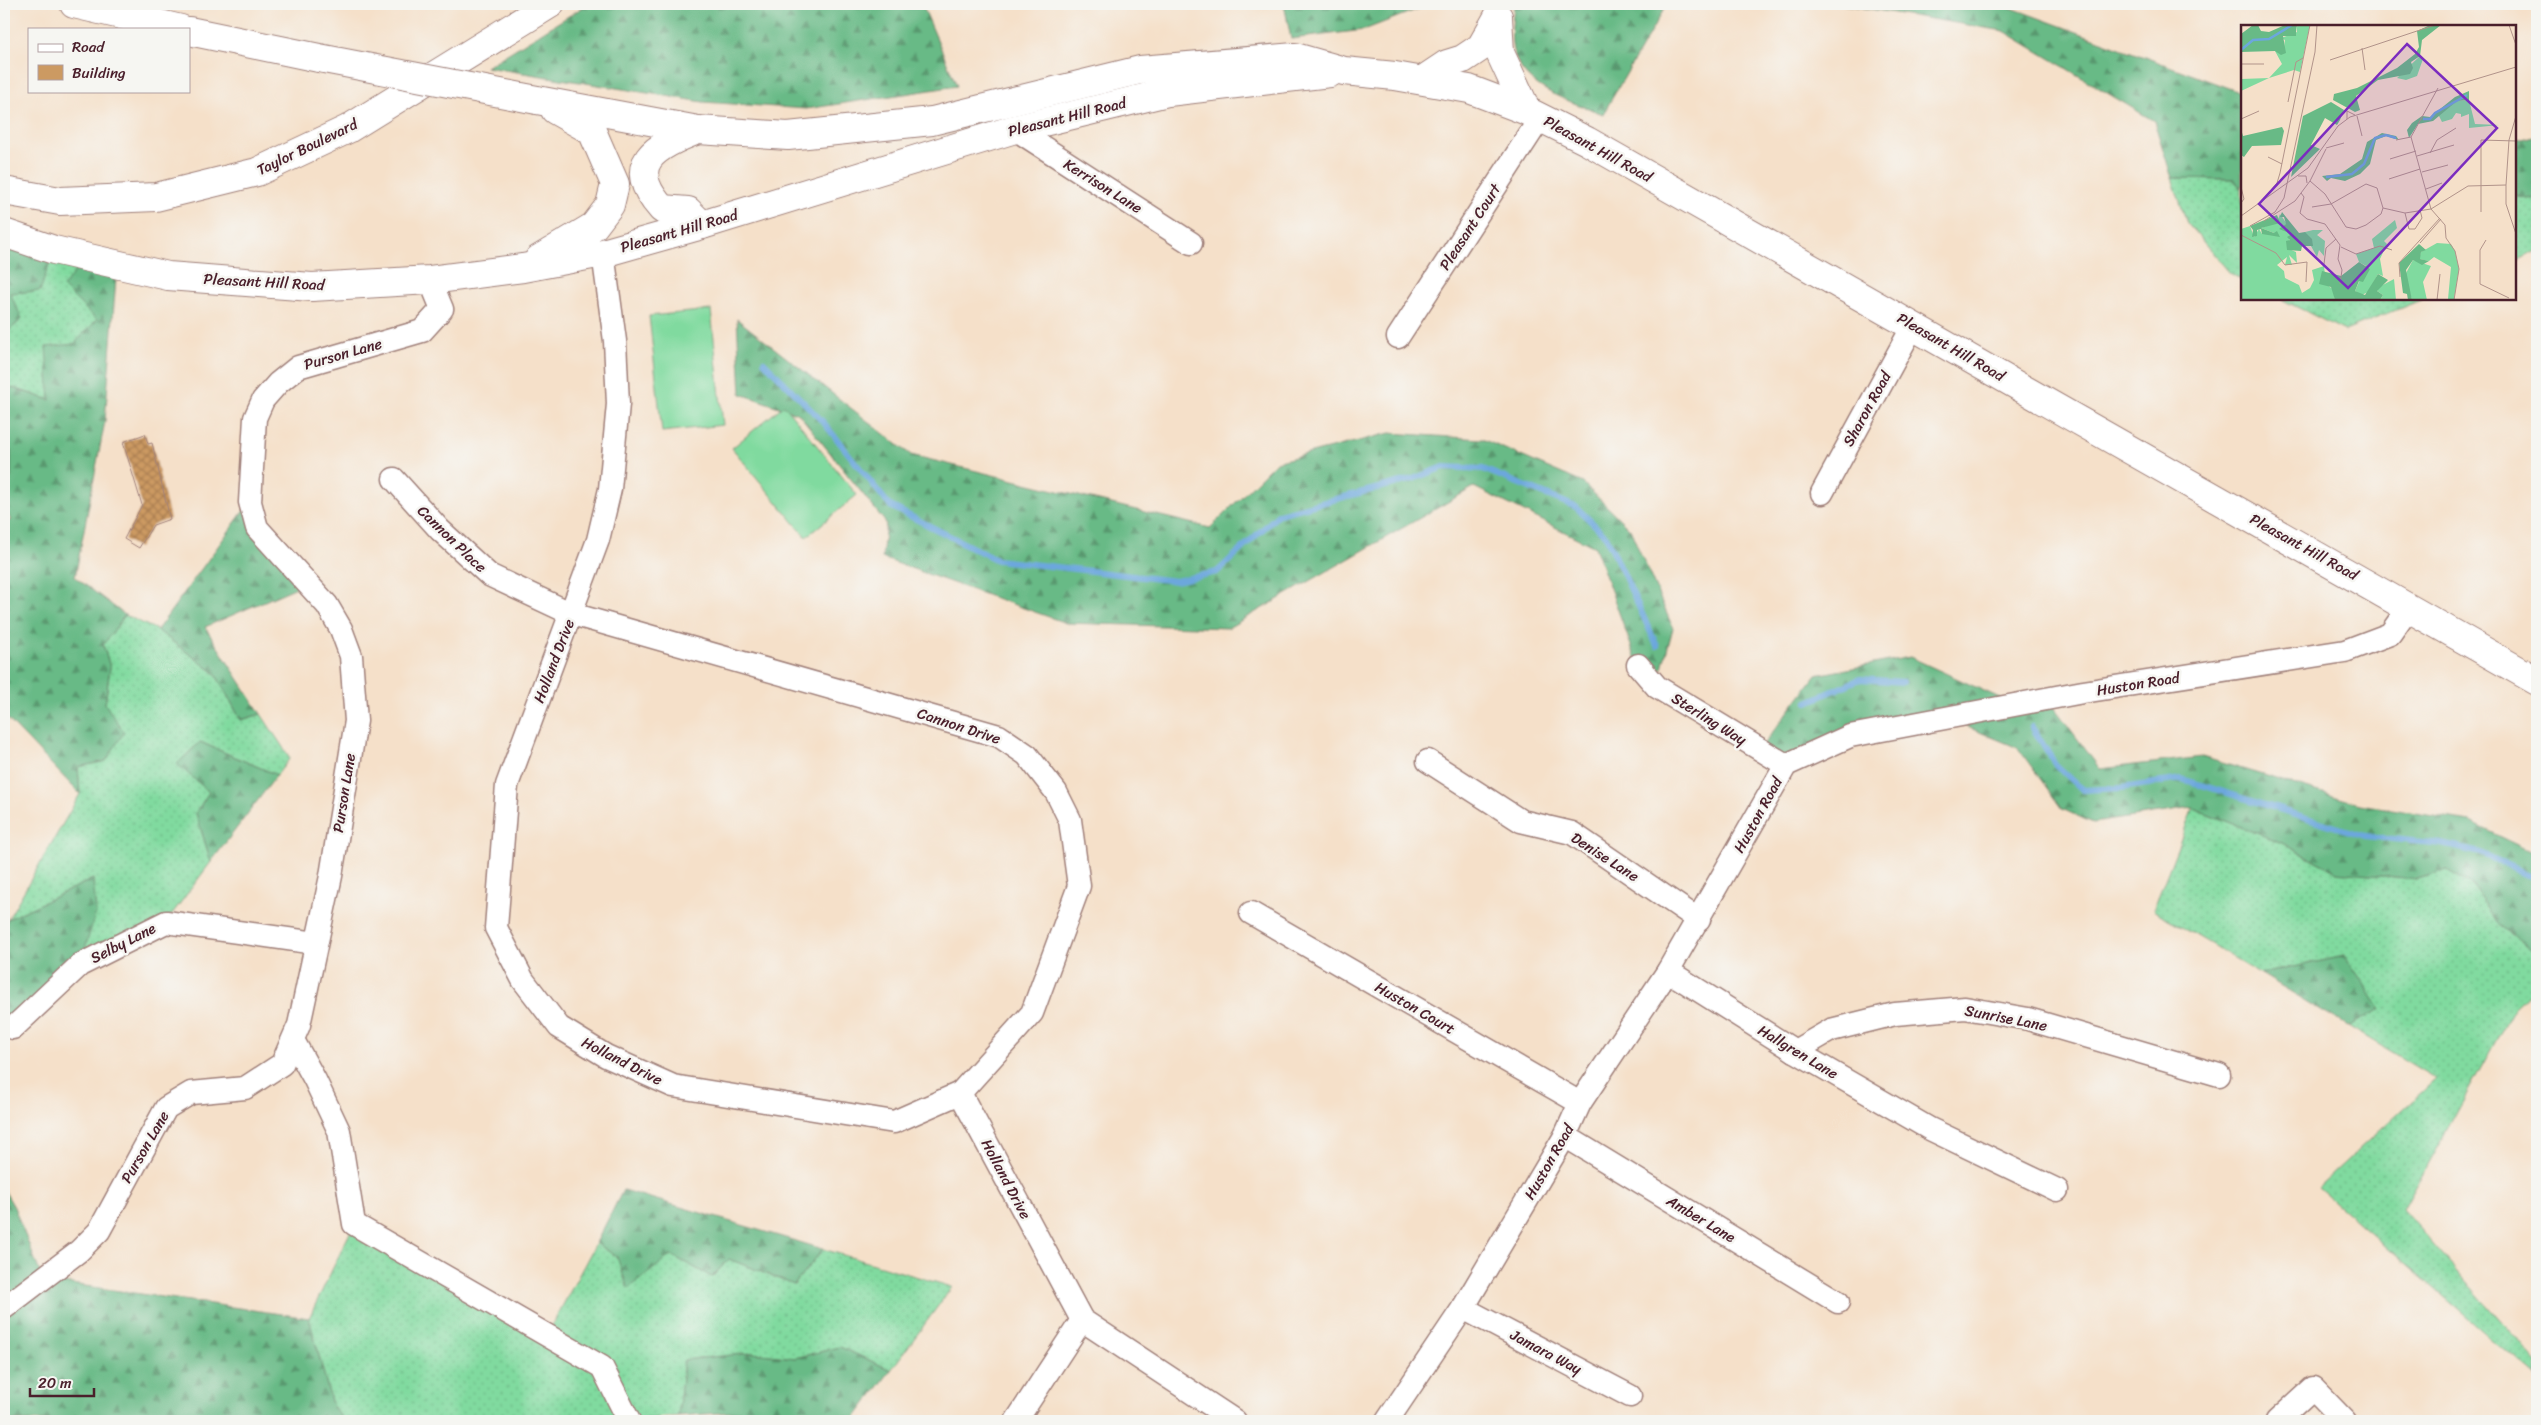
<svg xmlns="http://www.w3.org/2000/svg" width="2541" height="1425" font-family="Sriracha,sans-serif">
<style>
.grass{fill:url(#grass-dots);stroke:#657c65}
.forest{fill:url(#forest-firs);stroke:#596c58}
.garden{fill:#80da9f;stroke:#657c65}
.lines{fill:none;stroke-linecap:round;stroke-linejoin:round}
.stream{stroke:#6ca7dd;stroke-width:6}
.building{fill:url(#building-cross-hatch)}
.minor-casing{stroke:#a0807a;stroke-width:25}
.major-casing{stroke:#a0807a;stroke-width:30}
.minor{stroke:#fff;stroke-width:22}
.major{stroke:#fff;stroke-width:28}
.major-bridge-casing{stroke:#a0807a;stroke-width:30;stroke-linecap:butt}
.major-bridge{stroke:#fff;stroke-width:28}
.labels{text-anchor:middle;stroke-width:5;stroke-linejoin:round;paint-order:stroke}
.street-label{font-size:15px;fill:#4a1f2b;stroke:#f6f6f2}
.inset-river{fill:none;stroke:#6ca7dd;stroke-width:2.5}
.inset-road{fill:none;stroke:#b1938a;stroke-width:1}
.view{fill:#7b2cbf;fill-opacity:0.15;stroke:#7b2cbf;stroke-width:2.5}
.inset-edge{fill:none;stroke:#4a1f2b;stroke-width:2.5}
</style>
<defs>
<pattern id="grass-dots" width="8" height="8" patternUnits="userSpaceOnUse" patternTransform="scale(1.25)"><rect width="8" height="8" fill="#80da9f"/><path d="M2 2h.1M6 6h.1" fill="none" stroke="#70bb89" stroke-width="1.8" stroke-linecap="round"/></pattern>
<pattern id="forest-firs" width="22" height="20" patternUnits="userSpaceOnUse" patternTransform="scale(1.25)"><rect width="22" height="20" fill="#68ba86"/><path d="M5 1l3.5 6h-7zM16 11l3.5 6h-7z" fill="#58976e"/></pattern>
<pattern id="building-cross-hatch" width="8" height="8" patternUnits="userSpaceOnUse" patternTransform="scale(1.25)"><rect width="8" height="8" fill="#cc9a62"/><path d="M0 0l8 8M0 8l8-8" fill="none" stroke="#a87d51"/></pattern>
</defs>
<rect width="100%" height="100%" fill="#f6f6f2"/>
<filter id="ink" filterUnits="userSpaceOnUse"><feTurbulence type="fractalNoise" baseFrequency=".02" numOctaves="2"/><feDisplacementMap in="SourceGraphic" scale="10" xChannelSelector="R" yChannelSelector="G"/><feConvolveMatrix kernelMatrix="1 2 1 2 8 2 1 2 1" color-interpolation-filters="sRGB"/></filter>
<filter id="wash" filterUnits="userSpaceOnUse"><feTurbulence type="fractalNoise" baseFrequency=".0096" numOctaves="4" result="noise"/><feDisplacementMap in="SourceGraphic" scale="20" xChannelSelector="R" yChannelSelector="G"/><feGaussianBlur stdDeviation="1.12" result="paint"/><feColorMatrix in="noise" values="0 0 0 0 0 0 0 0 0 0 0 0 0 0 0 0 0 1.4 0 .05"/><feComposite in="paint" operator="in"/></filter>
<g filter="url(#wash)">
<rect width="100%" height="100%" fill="#f5e0c9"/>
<g class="grass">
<polygon points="2172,178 2233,179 2242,189 2242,280 2230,273 2187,223"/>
<polygon points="2515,195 2537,200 2537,251 2515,261"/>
<polygon points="54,250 86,258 98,320 74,344 50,400 4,385 4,335 22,319 9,293"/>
<polygon points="2281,299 2423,299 2345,331"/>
<polygon points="11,451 11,478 4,484 4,452"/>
<polygon points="125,615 157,630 215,673 241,720 261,714 290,758 277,775 200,742 178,763 209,792 196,813 211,862 166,922 80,965 93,879 8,919 80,794 78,767 106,761 105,704 110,667 103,645"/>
<polygon points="2193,808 2282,843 2337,872 2418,879 2447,870 2473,886 2498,924 2537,955 2537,986 2514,1008 2403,1209 2537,1363 2537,1377 2318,1188 2436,1079 2348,1026 2380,1008 2345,956 2261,974 2153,910"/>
<polygon points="354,1224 547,1335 596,1243 617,1257 671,1255 712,1277 729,1259 794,1285 823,1249 952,1287 891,1370 840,1347 795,1358 752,1353 684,1360 678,1416 625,1421 344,1421 332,1405 309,1318"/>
</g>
<g class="forest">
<polygon points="588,4 922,4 957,86 806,109 703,102 486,67"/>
<polygon points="1284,4 1431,4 1364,30 1291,39"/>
<path d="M 1514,4 L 1667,4 L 1603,114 C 1571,101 1526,91 1514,54 C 1509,40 1513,18 1514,4 Z"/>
<polygon points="1840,4 2001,4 2242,93 2242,189 2233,179 2172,178 2154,121 2004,31"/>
<polygon points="2537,135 2537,200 2515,195 2515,138 2521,139"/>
<polygon points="4,233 54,250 40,291 10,293 22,319 4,335"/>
<polygon points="86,258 117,265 105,421 75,577 125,615 103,645 110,667 105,704 124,732 106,761 78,767 80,794 4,715 4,521 11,521 4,506 4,484 11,478 11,451 4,452 4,385 50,400 46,347 74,344 97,320 63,287"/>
<polygon points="737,319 911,455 1210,528 1276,462 1390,433 1482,439 1583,483 1630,529 1673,628 1657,687 1638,665 1595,547 1474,487 1228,628 1066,623 882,558 886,523 799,414 741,394"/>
<polygon points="250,502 306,583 205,627 261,714 241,720 215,673 157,630"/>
<polygon points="1910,657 2015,705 2048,699 2100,769 2202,757 2360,804 2470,822 2537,854 2537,955 2498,924 2473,886 2447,870 2418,879 2337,872 2282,843 2193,808 2093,823 2062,809 2018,748 1946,718 1786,765 1759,750 1816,675"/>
<polygon points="200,742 277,775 211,862 196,813 209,792 177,764"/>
<polygon points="93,879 96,912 80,965 4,1038 4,926 8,919"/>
<polygon points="2345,956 2381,1009 2348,1026 2261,974"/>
<polygon points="4,1190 14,1207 43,1280 309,1318 332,1405 344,1421 4,1421"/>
<polygon points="623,1190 823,1249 794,1285 729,1259 712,1277 671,1255 628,1289 617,1257 596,1243"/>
<polygon points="840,1347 891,1370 853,1421 795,1421 777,1409 678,1416 684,1360 752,1353 795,1358"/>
</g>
<g class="garden">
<polygon points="711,310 723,425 662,432 649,316"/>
<polygon points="784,405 857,495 806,537 732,448"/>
</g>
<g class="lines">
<g class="stream">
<polyline points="764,362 824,423 890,506 997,560 1176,581 1217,572 1279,514 1413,479 1444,467 1483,469 1576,507 1606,536 1657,646"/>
<polyline points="1808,702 1860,679 1903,682"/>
<polyline points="2032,727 2056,765 2083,790 2121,788 2182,779 2365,836 2441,844 2481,853 2537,879"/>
</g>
</g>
<g id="blocks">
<polygon class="building" points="145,434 148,444 152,443 170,519 153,525 139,548 124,539 142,505 123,442"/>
</g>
</g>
<g filter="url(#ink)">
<use href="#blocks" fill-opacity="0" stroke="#a0807a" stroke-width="1"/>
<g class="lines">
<defs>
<g id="minor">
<polyline points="1015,129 1191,243"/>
<polyline points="603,253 615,341 618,404 610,489 598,540 507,785 496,928 523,980 559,1027 606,1056 673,1086 894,1122 960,1093 1082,1320 1235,1421"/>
<polyline points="1398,337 1541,117"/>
<polyline points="394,479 440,530 489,575 572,614 999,736 1027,755 1056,792 1070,820 1079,886 1032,1013 960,1093"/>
<polyline points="1822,493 1913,326"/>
<polyline points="1638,665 1657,687 1786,765"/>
<polyline points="1428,761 1521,821 1572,833 1699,920"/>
<polyline points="1251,913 1580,1103"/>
<polyline points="1668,971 1795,1051 1930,1129 2057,1190"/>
<polyline points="13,1028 80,965 166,922 316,943"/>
<polyline points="293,1040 315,1080 339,1131 354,1224 602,1367 629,1421"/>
<polyline points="1795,1051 1831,1030 1895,1014 1965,1008 2028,1019 2219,1075"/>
<polyline points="1565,1136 1838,1302"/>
<polyline points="4,1308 79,1251 99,1231 166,1108 191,1093 245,1088 282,1064 299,1025 331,876 356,721 351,656 341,629 327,605 257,528 250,502 255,418 263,400 278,383 298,367 422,331 442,309 430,280"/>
<polyline points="1463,1308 1630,1396"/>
<polyline points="1016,1421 1082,1320"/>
<polyline points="1387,1421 1463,1308 1565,1136 1580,1103 1668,971 1786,765 1850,736 2083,692 2345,651 2390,634 2409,607"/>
<polyline points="2277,1421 2313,1388 2345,1421"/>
</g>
<g id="major">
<polyline points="74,4 181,29"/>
<polyline points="1498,17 1500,53 1527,111"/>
<polyline points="189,31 319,58"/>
<polyline points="1423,80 1447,64 1463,59 1481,47 1498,17"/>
<polyline points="537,100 698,130 788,136 932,121 1140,70 1295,57 1344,71 1395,76 1469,89 1527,111 1587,141 2537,681"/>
<path d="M 698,130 C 655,146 622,164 662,209 L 688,211 L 702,225"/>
<polyline points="4,191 60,201 156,197 257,172 348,129 550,4"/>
<polyline points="4,233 54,250 168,276 312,287 430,280 523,268 603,253 702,225 1015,129 1168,92 1330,73"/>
<polyline points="539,259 594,226 610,205 615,184 592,131 555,110"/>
</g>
</defs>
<use href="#minor" class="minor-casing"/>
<use href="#major" class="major-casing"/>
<use href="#minor" class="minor"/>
<use href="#major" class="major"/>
<defs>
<polyline id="major-bridge" points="319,58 537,100"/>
</defs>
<use href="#major-bridge" class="major-bridge-casing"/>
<use href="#major-bridge" class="major-bridge"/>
</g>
</g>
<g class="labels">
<g class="street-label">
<text transform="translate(1067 117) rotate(-14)" y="5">Pleasant Hill Road</text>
<text transform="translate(307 147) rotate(-26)" y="5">Taylor Boulevard</text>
<text transform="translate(1598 149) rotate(29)" y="5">Pleasant Hill Road</text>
<text transform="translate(1103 186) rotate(32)" y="5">Kerrison Lane</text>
<text transform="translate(1470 227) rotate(-57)" y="5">Pleasant Court</text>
<text transform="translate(679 231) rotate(-16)" y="5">Pleasant Hill Road</text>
<text transform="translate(264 282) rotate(3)" y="5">Pleasant Hill Road</text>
<text transform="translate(1951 347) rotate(30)" y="5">Pleasant Hill Road</text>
<text transform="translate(343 354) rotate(-16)" y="5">Purson Lane</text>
<text transform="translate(1867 409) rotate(-61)" y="5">Sharon Road</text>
<text transform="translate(452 539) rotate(44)" y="5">Cannon Place</text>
<text transform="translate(2304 547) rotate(29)" y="5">Pleasant Hill Road</text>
<text transform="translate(554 661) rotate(-69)" y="5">Holland Drive</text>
<text transform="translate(2138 684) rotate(-9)" y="5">Huston Road</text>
<text transform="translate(1709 719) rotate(32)" y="5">Sterling Way</text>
<text transform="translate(959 726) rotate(18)" y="5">Cannon Drive</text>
<text transform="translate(344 793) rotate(-81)" y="5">Purson Lane</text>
<text transform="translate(1758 815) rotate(-61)" y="5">Huston Road</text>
<text transform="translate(1605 857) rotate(33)" y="5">Denise Lane</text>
<text transform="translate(123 943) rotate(-27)" y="5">Selby Lane</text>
<text transform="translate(1415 1008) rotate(30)" y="5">Huston Court</text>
<text transform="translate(2006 1018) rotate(11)" y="5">Sunrise Lane</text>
<text transform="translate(1798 1052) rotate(31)" y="5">Hallgren Lane</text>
<text transform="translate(622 1061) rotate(27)" y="5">Holland Drive</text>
<text transform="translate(145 1147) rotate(-60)" y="5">Purson Lane</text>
<text transform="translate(1549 1162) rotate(-60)" y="5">Huston Road</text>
<text transform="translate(1006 1179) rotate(62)" y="5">Holland Drive</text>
<text transform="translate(1701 1219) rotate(31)" y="5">Amber Lane</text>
<text transform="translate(1546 1352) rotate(28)" y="5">Jamara Way</text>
</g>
</g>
<g transform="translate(2241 25)">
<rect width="275" height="275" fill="#f5e0c9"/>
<path d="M 59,0 L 69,0 L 59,47 L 53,45 L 28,53 L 0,66 L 0,54 L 28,53 L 41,39 L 34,26 L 43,23 L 44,15 L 40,13 L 56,7 L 55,2 ZM 179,31 L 182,34 L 176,51 L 165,55 L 156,53 ZM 228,75 L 234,99 L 258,100 L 228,103 L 228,89 L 220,92 L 220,89 L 215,88 L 211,94 L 201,97 L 197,89 L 216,76 ZM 39,189 L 46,199 L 42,201 L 51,209 L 47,218 L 48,224 L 55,227 L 56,238 L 48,230 L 51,240 L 44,240 L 46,232 L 36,240 L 43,246 L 44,253 L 58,260 L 61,268 L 69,263 L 73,255 L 71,245 L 83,241 L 85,259 L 93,265 L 94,275 L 0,275 L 0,204 L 9,201 L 13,212 L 18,204 L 21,209 L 33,208 L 20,203 L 36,197 ZM 154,195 L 156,203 L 143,216 L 146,219 L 139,234 L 142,251 L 137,249 L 127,267 L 121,270 L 114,266 L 125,241 L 118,237 L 115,229 L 133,223 L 131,214 ZM 72,205 L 82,205 L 76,210 L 84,216 L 83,231 L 78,225 L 76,232 L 64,210 L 64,207 ZM 196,218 L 210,219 L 214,226 L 218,244 L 213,274 L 207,274 L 210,242 L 193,232 L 188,236 L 178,234 L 180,227 ZM 172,235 L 190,241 L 182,257 L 186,275 L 171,275 L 164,250 ZM 153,254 L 155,275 L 139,275 L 142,270 L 136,266 L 138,262 Z" fill="#80da9f"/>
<path d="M 12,0 L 17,0 L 20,6 L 28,7 L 44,0 L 59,0 L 55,2 L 55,11 L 42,11 L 45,28 L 40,30 L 34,26 L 0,27 L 0,9 ZM 189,0 L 200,0 L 181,15 L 179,31 L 170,37 L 172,43 L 169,49 L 137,55 L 115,71 L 119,85 L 114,87 L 92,75 L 93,69 L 116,63 L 156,43 L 174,29 L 178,22 L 176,6 ZM 228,66 L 228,75 L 216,76 L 192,96 L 177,99 L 168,113 L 166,105 L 171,98 L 181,91 L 189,92 L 214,72 ZM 90,77 L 103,85 L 99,95 L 96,100 L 84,93 L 70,120 L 79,124 L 50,152 L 62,91 ZM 41,102 L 43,106 L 40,120 L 11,121 L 3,132 L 0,130 L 0,104 L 2,111 ZM 141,108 L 155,111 L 158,115 L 145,111 L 135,115 L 129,139 L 119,149 L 104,156 L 90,153 L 86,156 L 81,151 L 99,149 L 121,134 L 126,117 ZM 41,187 L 58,208 L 64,207 L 71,214 L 72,221 L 61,221 L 60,226 L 46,225 L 45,216 L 49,215 L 46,212 L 51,209 L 38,204 L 45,199 L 43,192 L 39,192 ZM 36,190 L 39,198 L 20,203 L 33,208 L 36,206 L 39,212 L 21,209 L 20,204 L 16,205 L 16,211 L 11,212 L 12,205 L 9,201 ZM 178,219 L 185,225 L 180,227 L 179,234 L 188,236 L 181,240 L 172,235 L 165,245 L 171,275 L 167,275 L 166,269 L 162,268 L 158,238 ZM 118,237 L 129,244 L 122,257 L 118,256 L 114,266 L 124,270 L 137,249 L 147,255 L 136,266 L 142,270 L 139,275 L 94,275 L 90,262 L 78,259 L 81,246 L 100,251 Z" fill="#68ba86"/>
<path class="inset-river" d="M 0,25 L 12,15 L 28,14 L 51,0M 182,94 L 189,94 L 194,88 L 226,70M 85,152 L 111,149 L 123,139 L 134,113 L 145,110 L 155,113"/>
<path class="inset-road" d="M 268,0 L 275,20M 121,23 L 124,45M 89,35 L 194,0M 0,39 L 23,39M 197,63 L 170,112 L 190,184 L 204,200 L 205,213 L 214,226 L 218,244 L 213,275M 47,77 L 55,37 L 62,33M 116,91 L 121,111M 275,91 L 268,115 L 265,160 L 265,179 L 275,209M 0,94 L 18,86M 106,94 L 106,86 L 114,90M 155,115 L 170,112M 85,123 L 103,118M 189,128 L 196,115 L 215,103M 176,131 L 213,120M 27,132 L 41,139M 149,134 L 175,126M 181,147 L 207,140M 57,151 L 65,151 L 66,158M 148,154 L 179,144M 69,156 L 84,169 L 105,202 L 115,204 L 125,200 L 140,189 L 142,183 L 164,188 L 190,184 L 227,161 L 265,160M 0,162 L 3,174 L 0,178M 185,164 L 201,158M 60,168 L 63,172 L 59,188 L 66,194 L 84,199 L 99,220 L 97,234 L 101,245 L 99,259M 26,170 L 36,158 L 39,148 L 69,0M 71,182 L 90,179 L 125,159 L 136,163 L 142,183M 240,187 L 240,115 L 275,116M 164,188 L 168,204 L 174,204 L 181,193 L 179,185M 0,191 L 67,143 L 97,101 L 109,92 L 275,42M 23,196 L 54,176 L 69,156 L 85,124M 9,201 L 34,187 L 43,173 L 74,27 L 76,0M 0,210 L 35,228 L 44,240 L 66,237 L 65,257M 245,215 L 239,225 L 239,259 L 268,273M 179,218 L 200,194M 100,222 L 115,229 L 139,221 L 151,225M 83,239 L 85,223 L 95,214M 159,252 L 158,238 L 199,193M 196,275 L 199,249"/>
<path class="view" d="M 166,19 L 256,103 L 107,263 L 18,179 Z"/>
<rect width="275" height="275" class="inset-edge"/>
</g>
<rect width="2541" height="1425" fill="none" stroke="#f6f6f2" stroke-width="20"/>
<rect x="28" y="28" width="162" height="65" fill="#f6f6f2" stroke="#b1a0a2"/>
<rect x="38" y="44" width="25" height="8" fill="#ffffff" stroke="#b1a0a2"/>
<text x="72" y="52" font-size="15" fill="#4a1f2b">Road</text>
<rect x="38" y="65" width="25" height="15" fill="#cc9a62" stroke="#b1a0a2"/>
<text x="72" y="78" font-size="15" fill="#4a1f2b">Building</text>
<path d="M30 1388v8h64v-8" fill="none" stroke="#4a1f2b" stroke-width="2.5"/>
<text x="38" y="1388" font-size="15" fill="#4a1f2b" stroke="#f6f6f2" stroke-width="4" paint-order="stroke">20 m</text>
</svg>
